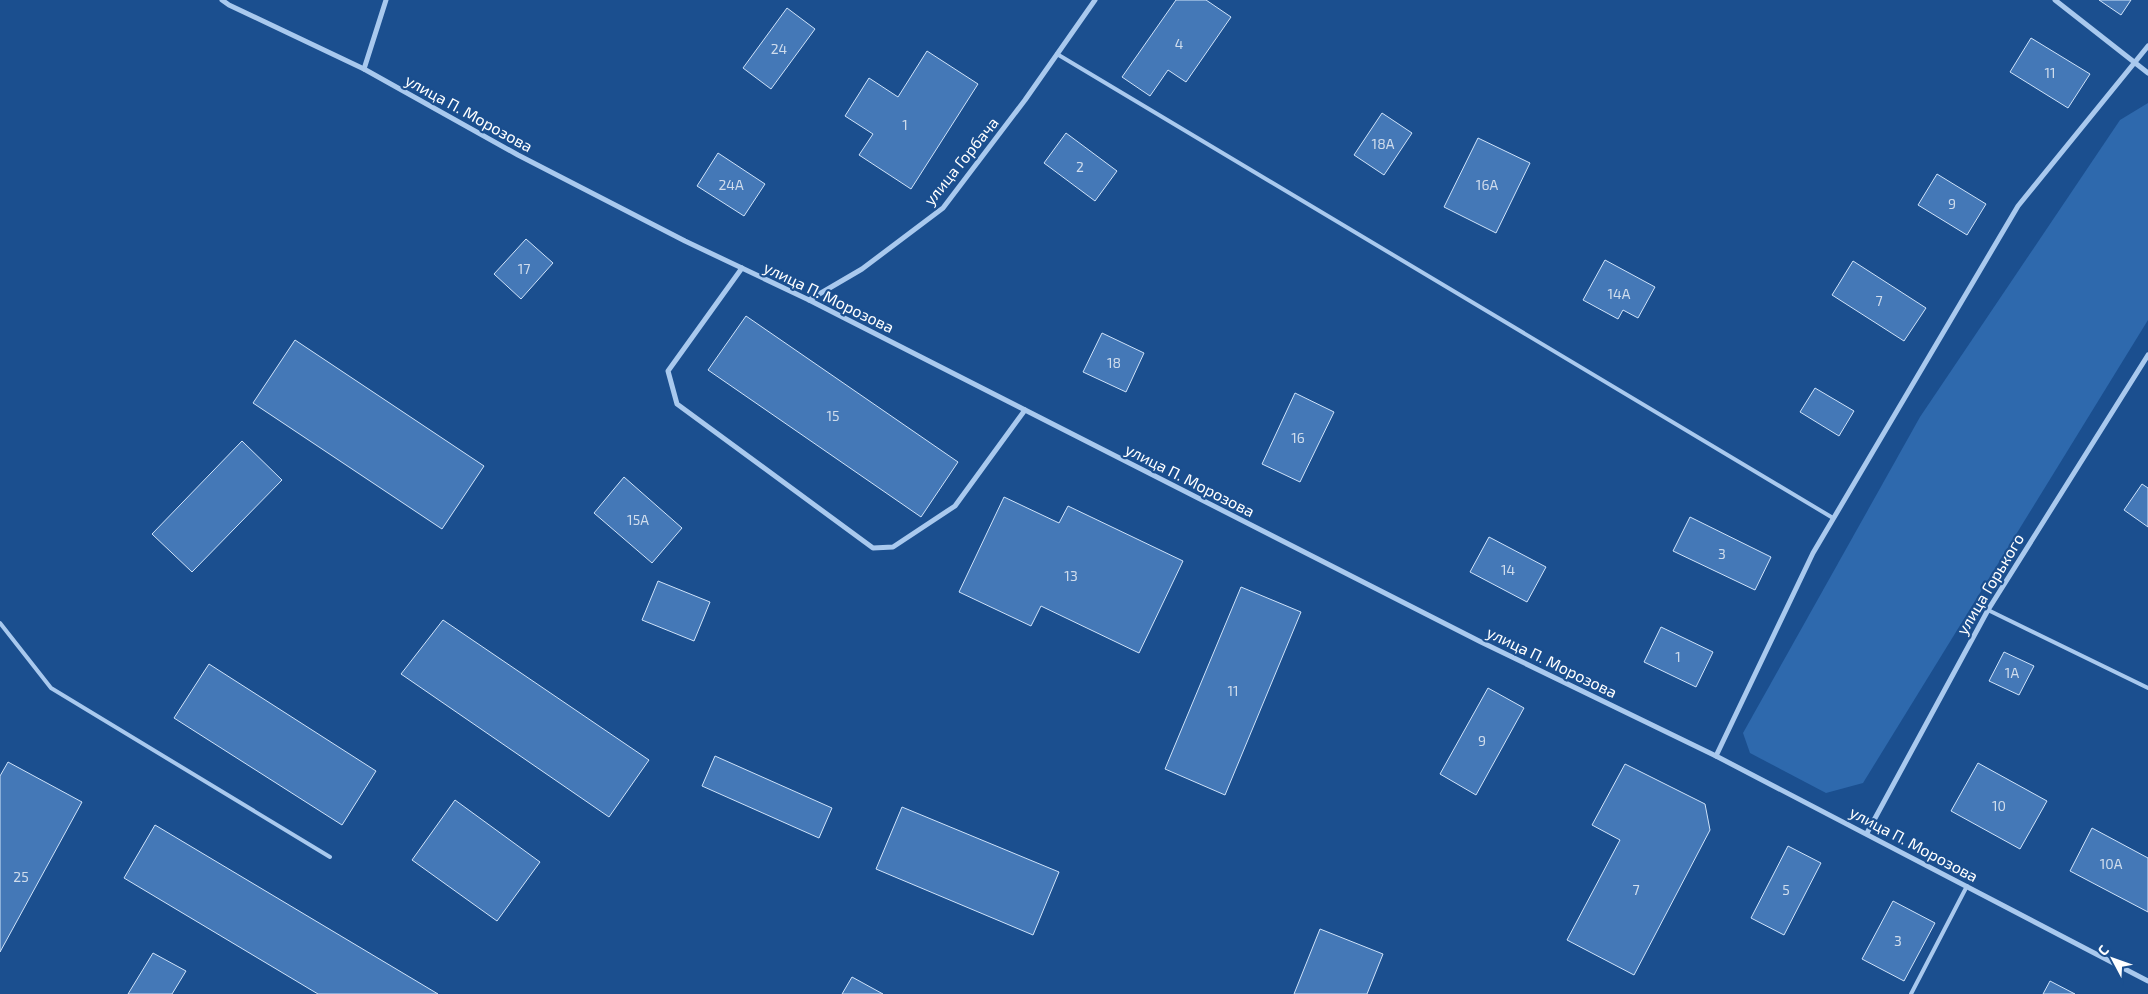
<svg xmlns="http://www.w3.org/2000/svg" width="2148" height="994" font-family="'Exo 2',sans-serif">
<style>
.green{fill:#2e69ad}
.building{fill:#4478b7;stroke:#cfe3fa}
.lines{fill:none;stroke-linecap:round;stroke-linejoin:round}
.service{stroke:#a9c9ee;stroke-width:4}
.minor{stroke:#a9c9ee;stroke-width:5}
.labels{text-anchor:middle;stroke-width:4.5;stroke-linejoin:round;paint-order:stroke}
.number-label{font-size:14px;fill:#d0dded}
.street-label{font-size:16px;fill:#fff;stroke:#1b4f8f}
</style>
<rect width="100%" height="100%" fill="#1b4f8f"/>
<polygon class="green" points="2148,103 2148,320 1863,783 1826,793 1750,753 1743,733 1920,417 2120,120"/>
<g class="building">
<polygon points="1176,0 1206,0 1231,17 1186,82 1168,70 1150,96 1122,77"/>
<polygon points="2099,0 2131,0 2121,15"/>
<polygon points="787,8 815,29 771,89 743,68"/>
<polygon points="2031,38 2090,74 2068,108 2010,72"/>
<polygon points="927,51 978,84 911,189 859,155 873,134 845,116 869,78 898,97"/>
<polygon points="1382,113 1412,133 1384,175 1354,155"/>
<polygon points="1066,133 1117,171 1095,201 1044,163"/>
<polygon points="1478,138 1530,163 1496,233 1444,207"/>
<polygon points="718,153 765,184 744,216 697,186"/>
<polygon points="1937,174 1986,204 1967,235 1918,205"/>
<polygon points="526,239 553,263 521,299 494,274"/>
<polygon points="1605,260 1655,287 1638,318 1623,310 1618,319 1583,300"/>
<polygon points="1853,261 1926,308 1904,341 1832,295"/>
<polygon points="746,316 958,462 921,517 708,370"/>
<polygon points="1102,333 1144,353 1126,392 1083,372"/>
<polygon points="295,340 484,466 442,529 253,403"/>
<polygon points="1815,388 1854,411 1839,436 1800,412"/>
<polygon points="1295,393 1334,412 1300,482 1262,464"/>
<polygon points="242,441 282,480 192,572 152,534"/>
<polygon points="624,477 682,528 652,563 594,513"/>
<polygon points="2142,484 2148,488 2148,527 2124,510"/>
<polygon points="1004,497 1059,523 1068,506 1183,561 1139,653 1041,606 1031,626 959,592"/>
<polygon points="1690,517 1771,557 1755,590 1673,551"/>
<polygon points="1489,537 1546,567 1527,602 1470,572"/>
<polygon points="658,581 710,602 694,641 642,620"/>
<polygon points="1241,587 1301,612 1225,795 1165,769"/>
<polygon points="443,620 649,760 609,817 401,674"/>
<polygon points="1661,627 1713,652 1696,687 1644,662"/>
<polygon points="2004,652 2034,666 2019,695 1989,681"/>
<polygon points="209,664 376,771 342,825 174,718"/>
<polygon points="1488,688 1524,708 1476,795 1440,774"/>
<polygon points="715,756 832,808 819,838 702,786"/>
<polygon points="8,762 82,802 0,952 0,776"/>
<polygon points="1978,763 2047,801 2020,849 1951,811"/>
<polygon points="1625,764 1705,804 1710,830 1634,975 1567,940 1620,840 1592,825"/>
<polygon points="455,800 540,862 497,921 412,860"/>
<polygon points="902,807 1059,872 1033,935 876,869"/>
<polygon points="155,825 438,994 318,994 124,878"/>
<polygon points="2092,828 2148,858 2148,912 2070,871"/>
<polygon points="1788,846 1821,863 1784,935 1751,918"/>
<polygon points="1893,901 1935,923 1904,981 1862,959"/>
<polygon points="1320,929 1383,954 1367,994 1294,994"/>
<polygon points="153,953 186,971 172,994 128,994"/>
<polygon points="852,977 883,994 842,994"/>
<polygon points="2050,981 2075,994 2043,994"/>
</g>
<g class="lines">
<g class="service">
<polyline points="1057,54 1833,518"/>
<polyline points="1988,610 2148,688"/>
<polyline points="0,623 51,688 330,857"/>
<polyline points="1911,994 1967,886"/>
</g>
<g class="minor">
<polyline points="222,0 229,5 364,69 518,155 685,241 809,300 1481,642 1716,756 2148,981"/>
<polyline points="2055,0 2148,73"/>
<polyline points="364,69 386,0"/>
<polyline points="742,268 668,371 677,404 873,548 893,547 955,506 1025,410"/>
<polyline points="809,300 862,269 943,208 1025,100 1095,0"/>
<polyline points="1716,756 1813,553 2018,206 2148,46"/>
<polyline points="1867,833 1988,610 2148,355"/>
</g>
</g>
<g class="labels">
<g class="number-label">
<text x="1179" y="49">4</text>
<text x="779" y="54">24</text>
<text x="2050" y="78">11</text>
<text x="905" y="130">1</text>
<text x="1383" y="149">18А</text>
<text x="1080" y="172">2</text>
<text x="731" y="190">24А</text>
<text x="1487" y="190">16А</text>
<text x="1952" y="209">9</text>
<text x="524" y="274">17</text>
<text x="1619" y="299">14А</text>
<text x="1879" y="306">7</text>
<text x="1114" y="368">18</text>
<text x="833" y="421">15</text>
<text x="1298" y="443">16</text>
<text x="638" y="525">15А</text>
<text x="1722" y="559">3</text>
<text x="1508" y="575">14</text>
<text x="1071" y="581">13</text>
<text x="1678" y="662">1</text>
<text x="2012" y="678">1А</text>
<text x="1233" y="696">11</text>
<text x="1482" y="746">9</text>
<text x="1999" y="811">10</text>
<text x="2111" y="869">10А</text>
<text x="21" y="882">25</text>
<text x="1636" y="895">7</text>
<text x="1786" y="895">5</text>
<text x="1898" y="946">3</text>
</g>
<g class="street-label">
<text transform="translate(469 113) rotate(29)" y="6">улица П. Морозова</text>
<text transform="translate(961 161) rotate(-51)" y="6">улица Горбача</text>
<text transform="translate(829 297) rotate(26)" y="6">улица П. Морозова</text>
<text transform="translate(1190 480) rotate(27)" y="6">улица П. Морозова</text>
<text transform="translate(1990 584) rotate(-59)" y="6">улица Горького</text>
<text transform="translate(1552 662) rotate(26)" y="6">улица П. Морозова</text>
<text transform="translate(1914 844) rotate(28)" y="6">улица П. Морозова</text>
</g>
</g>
<g transform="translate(2113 959) rotate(311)" stroke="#1b4f8f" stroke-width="4" paint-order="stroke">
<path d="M0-4L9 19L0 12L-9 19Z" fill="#ffffff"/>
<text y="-8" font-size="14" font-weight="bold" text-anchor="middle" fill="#ffffff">С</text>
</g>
</svg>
